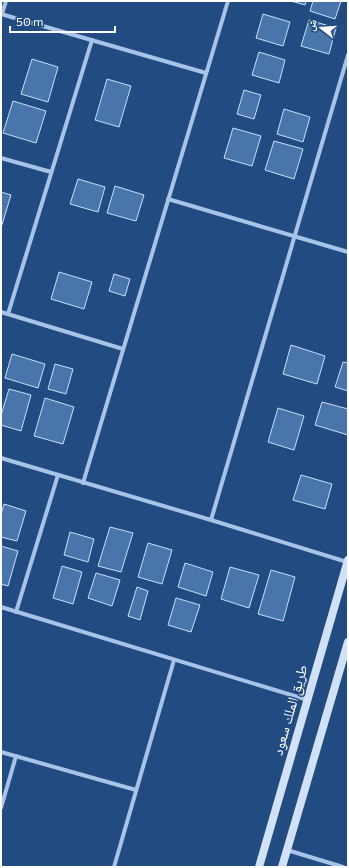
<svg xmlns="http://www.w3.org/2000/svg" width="349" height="868" font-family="Commissioner,'Noto Naskh Arabic',sans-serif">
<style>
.building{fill:#4a75aa;stroke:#cbdff6}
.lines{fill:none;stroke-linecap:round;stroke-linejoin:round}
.minor{stroke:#a7c4e8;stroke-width:4}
.secondary{stroke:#d2e2f6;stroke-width:8}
.labels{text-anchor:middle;stroke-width:3;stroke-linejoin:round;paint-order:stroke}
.street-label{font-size:15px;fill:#fff;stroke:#214b81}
</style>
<rect width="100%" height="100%" fill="#214b81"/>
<g class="building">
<polygon points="291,1 306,1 305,5"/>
<polygon points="313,1 341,1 335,19 310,11"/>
<polygon points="263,14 290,22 283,46 256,38"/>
<polygon points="309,20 336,28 329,54 301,46"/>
<polygon points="259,52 285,60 279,83 252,75"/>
<polygon points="32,59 58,67 48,102 21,94"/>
<polygon points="107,79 131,86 119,127 95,120"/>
<polygon points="244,90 261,95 254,119 237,114"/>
<polygon points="13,101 46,111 36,143 3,133"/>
<polygon points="284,109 310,117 303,142 277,134"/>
<polygon points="233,128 261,136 252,166 224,158"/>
<polygon points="274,141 303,149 294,179 265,170"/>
<polygon points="78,179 105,187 98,212 70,204"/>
<polygon points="115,186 144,195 136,221 107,213"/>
<polygon points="1,192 11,195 1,228"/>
<polygon points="59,272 92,282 84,309 51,299"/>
<polygon points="114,274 130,279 125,296 109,291"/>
<polygon points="291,345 325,356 317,384 283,374"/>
<polygon points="12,354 45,364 38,388 5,378"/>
<polygon points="343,362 348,363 348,391 335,387"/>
<polygon points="55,364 73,369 66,394 48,389"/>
<polygon points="9,389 31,395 21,431 1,425 1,415"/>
<polygon points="45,398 74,407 63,444 34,436"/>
<polygon points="322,402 348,409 348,435 315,425"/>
<polygon points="278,408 304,416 294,450 268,442"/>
<polygon points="301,475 332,484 325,509 293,500"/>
<polygon points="4,504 26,511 17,541 1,537 1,514"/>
<polygon points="110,527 133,533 121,572 98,566"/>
<polygon points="70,532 94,539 88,562 64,555"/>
<polygon points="148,543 172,550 162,584 138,577"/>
<polygon points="1,546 18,551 8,586 1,584"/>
<polygon points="185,563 213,572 206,596 178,587"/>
<polygon points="62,566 82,572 73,604 53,598"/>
<polygon points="230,567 259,575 249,608 221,599"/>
<polygon points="271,570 295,577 283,621 258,614"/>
<polygon points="96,573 120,580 112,606 88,598"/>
<polygon points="137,587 148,591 140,620 128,616"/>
<polygon points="176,598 200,605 191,632 168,625"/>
</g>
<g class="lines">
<g class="minor">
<polyline points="1,14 206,73"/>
<polyline points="2,14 6,1"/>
<polyline points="1,158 51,172"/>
<polyline points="168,199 348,252"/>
<polyline points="1,312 123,349"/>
<polyline points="8,314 92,40"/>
<polyline points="1,458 211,520 347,562"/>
<polyline points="83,483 228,1"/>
<polyline points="211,520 348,55"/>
<polyline points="1,607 308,700"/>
<polyline points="16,612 58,475"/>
<polyline points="1,752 136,790"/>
<polyline points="1,808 16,756"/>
<polyline points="287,850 343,867"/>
<polyline points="114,867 174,660"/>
</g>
<g class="secondary">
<polyline points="259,867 348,560"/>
<polyline points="282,867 348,642"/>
</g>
</g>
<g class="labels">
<g class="street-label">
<text transform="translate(290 710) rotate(-74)" y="5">طريق الملك سعود</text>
</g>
</g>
<rect width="349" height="868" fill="none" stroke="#ffffff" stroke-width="4"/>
<g transform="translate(321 28) rotate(287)" stroke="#214b81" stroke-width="3" paint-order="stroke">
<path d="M0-3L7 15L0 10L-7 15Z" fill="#ffffff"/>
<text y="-6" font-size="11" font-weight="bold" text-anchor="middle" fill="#ffffff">ش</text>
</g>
<path d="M10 26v6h105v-6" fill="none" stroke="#ffffff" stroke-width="2"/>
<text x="16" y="26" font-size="12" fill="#ffffff" stroke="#214b81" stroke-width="3" paint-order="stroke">50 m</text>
</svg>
